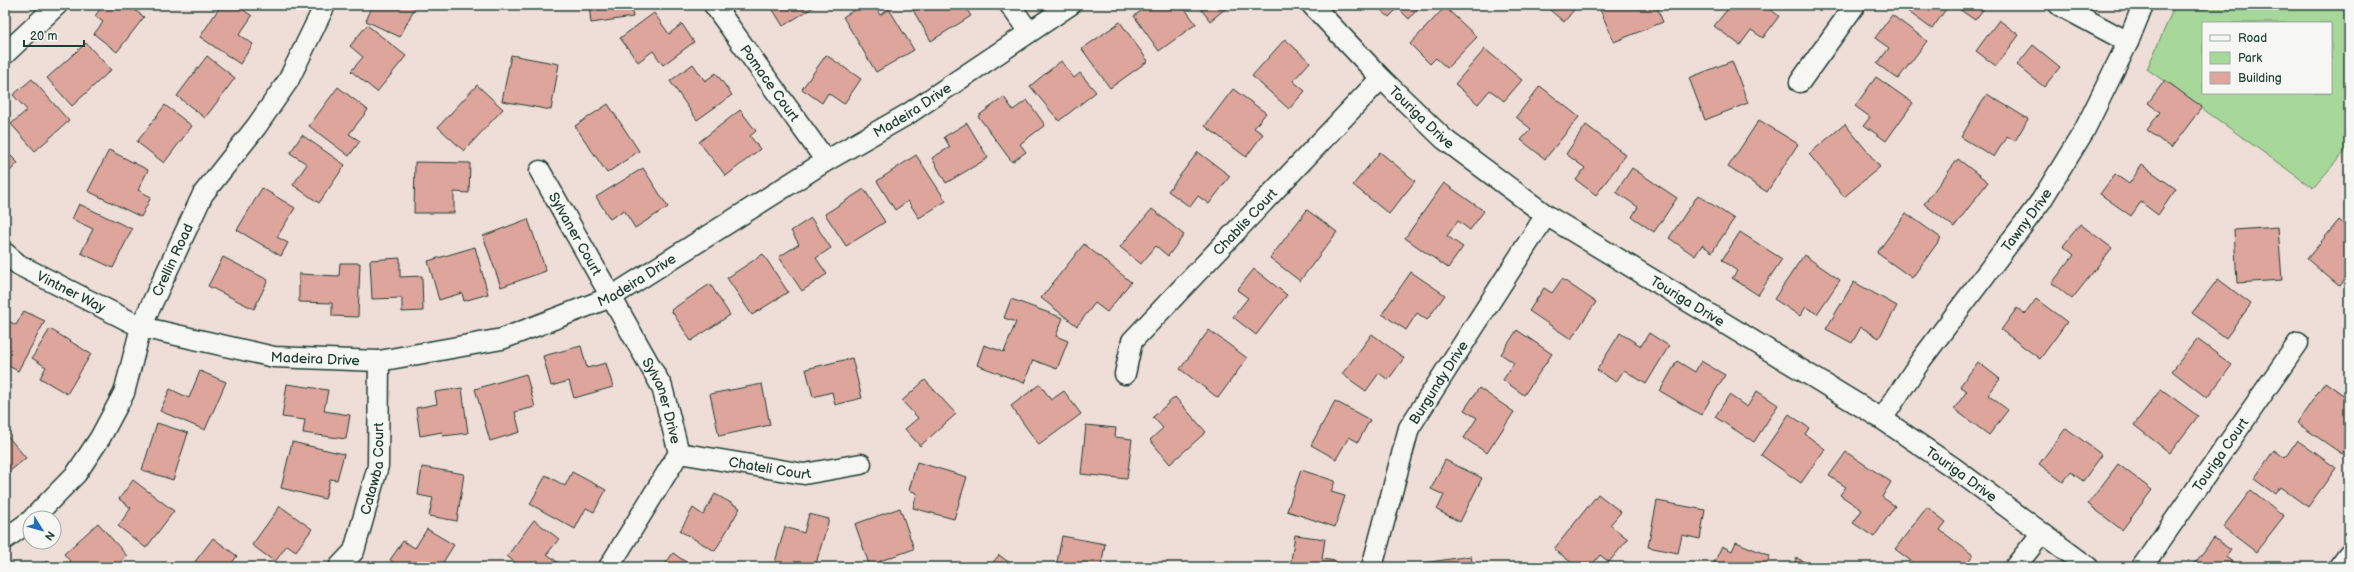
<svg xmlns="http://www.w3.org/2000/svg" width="2354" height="572" font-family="'Balsamiq Sans',sans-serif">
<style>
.green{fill:#a7d899;stroke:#638a66;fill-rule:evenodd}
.building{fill:#dea59c;stroke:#1f3d34}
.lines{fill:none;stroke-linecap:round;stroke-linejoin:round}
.minor-casing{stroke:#1f3d34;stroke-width:23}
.tertiary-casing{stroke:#1f3d34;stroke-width:25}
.minor{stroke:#f6f6f2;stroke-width:20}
.tertiary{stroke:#f6f6f2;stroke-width:22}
.labels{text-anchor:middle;stroke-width:4;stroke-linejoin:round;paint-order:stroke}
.street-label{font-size:14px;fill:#1f3d34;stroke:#f6f6f2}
</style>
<rect width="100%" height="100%" fill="#efded8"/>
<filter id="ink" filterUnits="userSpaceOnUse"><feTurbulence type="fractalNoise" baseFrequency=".025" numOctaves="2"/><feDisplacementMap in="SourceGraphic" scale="8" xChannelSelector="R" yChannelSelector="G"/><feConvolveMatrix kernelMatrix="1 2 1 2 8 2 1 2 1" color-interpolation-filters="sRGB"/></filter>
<g filter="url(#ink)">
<path class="green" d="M 2175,5 L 2349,5 L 2349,147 L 2313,188 L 2147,69 ZM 2203,23 L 2331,23 L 2331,93 L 2203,93 Z"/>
<g class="building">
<polygon points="103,5 128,5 144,17 117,52 94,34 103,22 95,16"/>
<polygon points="221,5 236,5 252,16 239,35 253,44 240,64 200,37"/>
<polygon points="373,5 416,5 400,37 366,21"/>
<polygon points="589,5 631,5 633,17 591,23"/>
<polygon points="770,5 817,5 783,26"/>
<polygon points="862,5 874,5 880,15 889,9 914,50 876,72 843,17"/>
<polygon points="910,5 964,5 971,16 931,41"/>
<polygon points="1149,5 1182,5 1196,24 1159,51 1134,16"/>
<polygon points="1198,5 1230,5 1210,21"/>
<polygon points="1375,5 1421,5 1409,19 1398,8 1389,17"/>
<polygon points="1544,5 1578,5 1564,22"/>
<polygon points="1598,5 1656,5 1663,22 1614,42"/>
<polygon points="1731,5 1764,5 1779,16 1763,38 1751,30 1740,45 1714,26"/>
<polygon points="1899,5 1949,5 1932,29"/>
<polygon points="1953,5 1985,5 1986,6 1975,20"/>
<polygon points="1445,7 1477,37 1447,68 1436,58 1430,64 1410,44"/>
<polygon points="654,13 669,34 682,24 694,42 663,65 653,51 638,62 620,38"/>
<polygon points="1892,15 1927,41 1898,79 1877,64 1889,48 1875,38"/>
<polygon points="1999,20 2019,35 1996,66 1976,51"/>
<polygon points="1120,22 1148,61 1110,88 1082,49"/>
<polygon points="367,25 406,56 377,92 351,71 363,57 350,46"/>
<polygon points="1285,39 1310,62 1293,81 1305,91 1289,109 1252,76"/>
<polygon points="86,43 111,70 72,106 47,78"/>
<polygon points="2033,45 2060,67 2044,87 2017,65"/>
<polygon points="1485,49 1522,80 1504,101 1490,90 1478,104 1455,84"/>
<polygon points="511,55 559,64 551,110 502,101"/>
<polygon points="826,55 861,79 844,104 828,93 822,103 802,89"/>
<polygon points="207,56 235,78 205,118 177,96"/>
<polygon points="1061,61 1074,78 1080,73 1096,92 1059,121 1030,86"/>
<polygon points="1732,61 1748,103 1705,120 1689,78"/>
<polygon points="693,64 705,81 716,73 732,95 697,120 670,81"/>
<polygon points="1876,77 1913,103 1886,141 1864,125 1870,117 1855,106"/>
<polygon points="32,79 69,121 35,151 11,124 27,110 13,95"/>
<polygon points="2165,80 2202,107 2171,148 2147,130 2160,112 2148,103"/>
<polygon points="477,85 503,109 464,151 438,127"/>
<polygon points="1540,86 1579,117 1545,159 1521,140 1531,129 1516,117"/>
<polygon points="338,87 368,110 349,134 360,141 349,156 309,126"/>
<polygon points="1233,89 1266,113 1254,128 1263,134 1246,157 1205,126"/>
<polygon points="1987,94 2028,119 2015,141 2007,136 1994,157 1961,137"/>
<polygon points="1004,97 1013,110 1027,100 1045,125 1020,144 1026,152 1012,162 978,116"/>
<polygon points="608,104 639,151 607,173 575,126"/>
<polygon points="165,105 192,126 164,163 137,142"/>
<polygon points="740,110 756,131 750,136 760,149 726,176 699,142"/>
<polygon points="1759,120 1798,144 1767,192 1728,167"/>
<polygon points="967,123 988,158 946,183 932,158 950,147 944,137"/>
<polygon points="1845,124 1880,167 1844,197 1809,154"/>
<polygon points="1586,125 1626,155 1596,195 1576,180 1585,168 1566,154"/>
<polygon points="302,135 345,165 319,203 293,185 307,164 290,153"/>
<polygon points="5,150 18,163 5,176"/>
<polygon points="109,150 148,170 138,190 151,197 141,217 88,191"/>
<polygon points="1198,152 1230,176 1209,204 1198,196 1190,207 1168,191"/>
<polygon points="1380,152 1415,181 1389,214 1353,185"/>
<polygon points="916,155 946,201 919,218 908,201 895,210 877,181"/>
<polygon points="1958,159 1988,182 1954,227 1924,204"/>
<polygon points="415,162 470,163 469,193 454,192 454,213 414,213"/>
<polygon points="2142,165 2176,189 2158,215 2141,202 2131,216 2100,194 2115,174 2129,184"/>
<polygon points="643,168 668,207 635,228 624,210 610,219 596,197"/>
<polygon points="1632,168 1677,198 1654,232 1632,217 1638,207 1616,192"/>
<polygon points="1444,183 1484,211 1470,230 1458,221 1447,236 1463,247 1448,268 1405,238"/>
<polygon points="262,188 295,208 277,237 288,243 281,256 237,230"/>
<polygon points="864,189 885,222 846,246 825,214"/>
<polygon points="1698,195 1734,219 1712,252 1702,245 1695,256 1669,238"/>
<polygon points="79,204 132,229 113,268 81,253 93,229 72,219"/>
<polygon points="1152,209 1184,235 1168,256 1156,246 1141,264 1120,247"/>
<polygon points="1307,210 1337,232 1300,281 1270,258"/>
<polygon points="1906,213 1941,238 1912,278 1877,253"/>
<polygon points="811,218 831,248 816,258 827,274 802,291 779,257 799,244 791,231"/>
<polygon points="528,219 546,271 501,287 483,236"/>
<polygon points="2339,220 2349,229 2349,274 2339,286 2307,259"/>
<polygon points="2080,224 2112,248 2072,299 2052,283 2074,255 2063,246"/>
<polygon points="2278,227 2282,280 2237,283 2234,230"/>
<polygon points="1740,232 1782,259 1758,295 1732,278 1737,271 1722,260"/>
<polygon points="1084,244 1131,282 1107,312 1095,303 1077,326 1041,298"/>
<polygon points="475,247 488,294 464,301 462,293 439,300 428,261"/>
<polygon points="763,254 788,292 752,315 727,278"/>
<polygon points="1804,255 1840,280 1817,314 1806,307 1800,316 1774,299"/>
<polygon points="223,257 268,280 254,309 208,286"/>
<polygon points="400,258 400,277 422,276 423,311 402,312 402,298 372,299 370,260"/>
<polygon points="340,263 360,263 358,317 332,316 332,303 299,302 299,274 339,276"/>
<polygon points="1254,269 1287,295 1256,335 1233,317 1248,298 1237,290"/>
<polygon points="1411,272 1445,295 1427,320 1417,313 1406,330 1382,314"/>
<polygon points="1562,279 1596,302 1571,339 1529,311 1544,288 1552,293"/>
<polygon points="2218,279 2251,304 2226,338 2192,313"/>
<polygon points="1854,282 1897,306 1879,338 1861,327 1852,343 1826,329"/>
<polygon points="710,284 730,315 691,341 671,310"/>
<polygon points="1011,299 1063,318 1056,336 1068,341 1057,369 1033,360 1024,383 977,365 984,345 1004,352 1016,322 1004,318"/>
<polygon points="2036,299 2067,322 2040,359 2001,330 2017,308 2025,314"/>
<polygon points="24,311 45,321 18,371 5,364 5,319 16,325"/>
<polygon points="50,329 91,354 67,394 40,378 46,367 32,358"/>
<polygon points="1209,330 1247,358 1218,398 1180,369"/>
<polygon points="1517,330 1552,354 1524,395 1503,380 1514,363 1501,354"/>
<polygon points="1620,333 1641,346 1649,333 1669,346 1646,384 1624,370 1616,382 1597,370"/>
<polygon points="1372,334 1404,358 1388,380 1379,373 1366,391 1342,374"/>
<polygon points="2197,339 2232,365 2207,398 2172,371"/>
<polygon points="581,346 587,368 606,363 613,387 574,398 569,381 551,386 543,356"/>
<polygon points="852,358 862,398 835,405 832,392 813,397 806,369"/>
<polygon points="1677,361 1695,372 1701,361 1725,375 1701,415 1660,391"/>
<polygon points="1978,362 2000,379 1988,395 2008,410 1989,435 1954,409 1967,391 1960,386"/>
<polygon points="200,371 226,382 205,430 160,411 170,389 189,398"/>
<polygon points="526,374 535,407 515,412 520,432 490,441 475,389"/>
<polygon points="925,380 956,414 920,446 905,429 918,418 902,401"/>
<polygon points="2325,382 2349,399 2349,443 2342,454 2297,423"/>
<polygon points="287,384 328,390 324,411 350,415 346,439 303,433 305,420 282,417"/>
<polygon points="762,384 770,425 719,436 710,394"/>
<polygon points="1040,384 1051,400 1064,391 1081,414 1039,445 1011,406"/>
<polygon points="462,388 468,433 443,436 442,432 420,436 416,408 437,404 435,392"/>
<polygon points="1479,388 1514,412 1487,453 1464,438 1477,418 1464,410"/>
<polygon points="2161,389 2198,416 2170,453 2134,425"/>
<polygon points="1757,391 1778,405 1754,442 1715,417 1729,395 1747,407"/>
<polygon points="1175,397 1206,432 1170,464 1150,440 1163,428 1153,417"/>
<polygon points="1335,401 1370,420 1358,442 1349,437 1336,459 1311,445"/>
<polygon points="1789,414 1809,428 1805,434 1825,449 1801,483 1761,455"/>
<polygon points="157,423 188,433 173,480 142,470"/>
<polygon points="1086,425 1116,428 1115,437 1132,439 1127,479 1081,474"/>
<polygon points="2066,428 2102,455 2083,481 2071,472 2063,482 2039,464"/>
<polygon points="5,433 26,458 5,475"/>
<polygon points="2297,440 2336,468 2308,507 2280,487 2275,494 2254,479 2274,450 2285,458"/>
<polygon points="292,442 344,454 337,480 330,479 325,499 281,488"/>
<polygon points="1846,452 1891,482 1882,497 1895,506 1874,537 1853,523 1862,510 1840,495 1846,487 1829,476"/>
<polygon points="1445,460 1482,478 1460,522 1437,510 1444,495 1431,489"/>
<polygon points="917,462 967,477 954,519 913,508 917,493 909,490"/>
<polygon points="2118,464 2152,490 2122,530 2088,504"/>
<polygon points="422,467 464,474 457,521 429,516 433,498 418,495"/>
<polygon points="1301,470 1335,481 1331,492 1345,496 1335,527 1287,511"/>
<polygon points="572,472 606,490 594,512 586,508 575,529 530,504 546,475 565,486"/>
<polygon points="133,480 174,511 146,548 118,526 131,508 119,499"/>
<polygon points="2251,490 2284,516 2256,552 2223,527"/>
<polygon points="715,494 740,508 715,551 680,531 693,508 703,515"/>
<polygon points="1598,494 1621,512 1610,525 1628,539 1609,562 1600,555 1590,567 1577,567 1554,549"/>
<polygon points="1657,501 1705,510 1700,539 1682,535 1678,553 1648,547"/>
<polygon points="280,506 312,529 296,551 287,545 275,562 252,545"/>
<polygon points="1927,507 1946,522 1940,530 1973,555 1964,567 1919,567 1895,549"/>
<polygon points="900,508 914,549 880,561 882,567 870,567 855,524"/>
<polygon points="809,514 829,519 815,567 774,566 785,527 804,533"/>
<polygon points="534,520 559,539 547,554 560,564 558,567 521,567 507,556"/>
<polygon points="98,523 127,556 115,567 75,567 64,554"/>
<polygon points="427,529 454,545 440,567 401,567 390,560 403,541 415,548"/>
<polygon points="1295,535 1325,539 1322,559 1336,561 1335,567 1290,567"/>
<polygon points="1062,536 1105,544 1101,567 1056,567"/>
<polygon points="213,538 237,556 229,567 191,567"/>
<polygon points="2214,538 2231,550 2226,557 2239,567 2192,567"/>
<polygon points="1736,542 1770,556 1765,567 1712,567 1722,546 1732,551"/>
<polygon points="673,553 693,567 663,567"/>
<polygon points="999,555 1015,567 989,567"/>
<polygon points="1471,556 1473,567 1423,567 1423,563"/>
<polygon points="1797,558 1814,567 1791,567"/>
<polygon points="49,560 54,567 40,567"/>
</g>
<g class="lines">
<defs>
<g id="minor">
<path id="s1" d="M 714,5 L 826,161"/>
<polyline points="1010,5 1029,32"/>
<path id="s2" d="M 1312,5 L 1381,78 L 1444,139 L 1546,215 L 1882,419 L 1954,468 L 2088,567"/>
<polyline points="2059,5 2128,42"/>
<polyline points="5,54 57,5"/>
<polyline points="1800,82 1855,5"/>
<path id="s3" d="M 540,171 L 662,387 L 679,453 L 609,567"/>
<path id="s4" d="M 5,253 L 19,265 L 141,327 L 274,357 L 379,361 L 502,339 L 611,297 L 826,161 L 908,114 L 1070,5"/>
<path id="s5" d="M 1125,374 L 1132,341 L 1381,78"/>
<path id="s6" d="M 1882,419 L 1921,360 L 2041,201 L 2084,131 L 2128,42 L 2143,5"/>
<path id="s7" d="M 679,453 L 804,474 L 861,464"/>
<path id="s8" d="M 33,518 L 76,474 L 100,438 L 124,393 L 141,327 L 203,194 L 256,127 L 288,81 L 325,5"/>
<polyline points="5,539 30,521"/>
<path id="s9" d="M 339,567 L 354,551 L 378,466 L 379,361"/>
<path id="s10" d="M 1372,567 L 1409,428 L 1546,215"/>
<polyline points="2015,567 2042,533"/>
<path id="s11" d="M 2142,567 L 2298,343"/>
</g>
<polyline id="tertiary" points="2340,567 2349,555"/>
</defs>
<use href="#minor" class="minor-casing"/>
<use href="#tertiary" class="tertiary-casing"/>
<use href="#minor" class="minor"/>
<use href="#tertiary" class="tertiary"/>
</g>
</g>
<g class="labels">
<g class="street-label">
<text dy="5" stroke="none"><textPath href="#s1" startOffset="96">Pomace Court</textPath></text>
<text dy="5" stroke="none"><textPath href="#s4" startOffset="993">Madeira Drive</textPath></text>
<text dy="5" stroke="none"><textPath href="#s2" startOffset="157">Touriga Drive</textPath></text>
<text dy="5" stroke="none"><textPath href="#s6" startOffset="246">Tawny Drive</textPath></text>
<text dy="5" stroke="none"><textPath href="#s5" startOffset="198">Chablis Court</textPath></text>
<text dy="5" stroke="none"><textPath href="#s3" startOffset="72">Sylvaner Court</textPath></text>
<text dy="5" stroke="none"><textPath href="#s8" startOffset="298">Crellin Road</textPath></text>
<text dy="5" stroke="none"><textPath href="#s4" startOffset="669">Madeira Drive</textPath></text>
<text dy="5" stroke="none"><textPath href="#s4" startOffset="77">Vintner Way</textPath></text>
<text dy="5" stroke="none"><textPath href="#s2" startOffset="481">Touriga Drive</textPath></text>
<text dy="5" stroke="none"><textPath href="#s4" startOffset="333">Madeira Drive</textPath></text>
<text dy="5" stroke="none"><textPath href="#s10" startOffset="198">Burgundy Drive</textPath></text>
<text dy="5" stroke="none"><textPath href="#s3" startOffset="261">Sylvaner Drive</textPath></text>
<text dy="5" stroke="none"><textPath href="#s11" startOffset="137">Touriga Court</textPath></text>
<text dy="5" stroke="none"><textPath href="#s7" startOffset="92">Chateli Court</textPath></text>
<text dy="5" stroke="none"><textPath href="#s9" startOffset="107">Catawba Court</textPath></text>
<text dy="5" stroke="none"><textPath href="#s2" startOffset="805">Touriga Drive</textPath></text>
</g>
</g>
<rect width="2354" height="572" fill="none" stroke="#f6f6f2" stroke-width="20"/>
<rect x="10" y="10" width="2334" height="552" fill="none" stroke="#1f3d34" stroke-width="1.5" filter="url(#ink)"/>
<rect x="2202" y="22" width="130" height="72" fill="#f6f6f2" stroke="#a0aca6"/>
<rect x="2210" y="35" width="20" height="6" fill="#f6f6f2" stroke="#a0aca6"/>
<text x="2238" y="42" font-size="12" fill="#1f3d34">Road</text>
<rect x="2210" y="52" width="20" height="12" fill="#a7d899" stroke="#a0aca6"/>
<text x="2238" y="62" font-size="12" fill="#1f3d34">Park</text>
<rect x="2210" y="72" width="20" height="12" fill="#dea59c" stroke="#a0aca6"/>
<text x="2238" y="82" font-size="12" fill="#1f3d34">Building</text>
<g transform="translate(42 530) rotate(127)"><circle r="19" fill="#f6f6f2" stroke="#a0aca6"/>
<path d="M0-3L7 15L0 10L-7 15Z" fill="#1f6fb2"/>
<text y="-6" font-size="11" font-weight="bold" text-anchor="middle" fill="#1f3d34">N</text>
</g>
<path d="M24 40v6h60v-6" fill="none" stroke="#1f3d34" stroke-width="2"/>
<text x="30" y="40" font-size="12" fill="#1f3d34" stroke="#f6f6f2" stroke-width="3" paint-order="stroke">20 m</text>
</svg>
